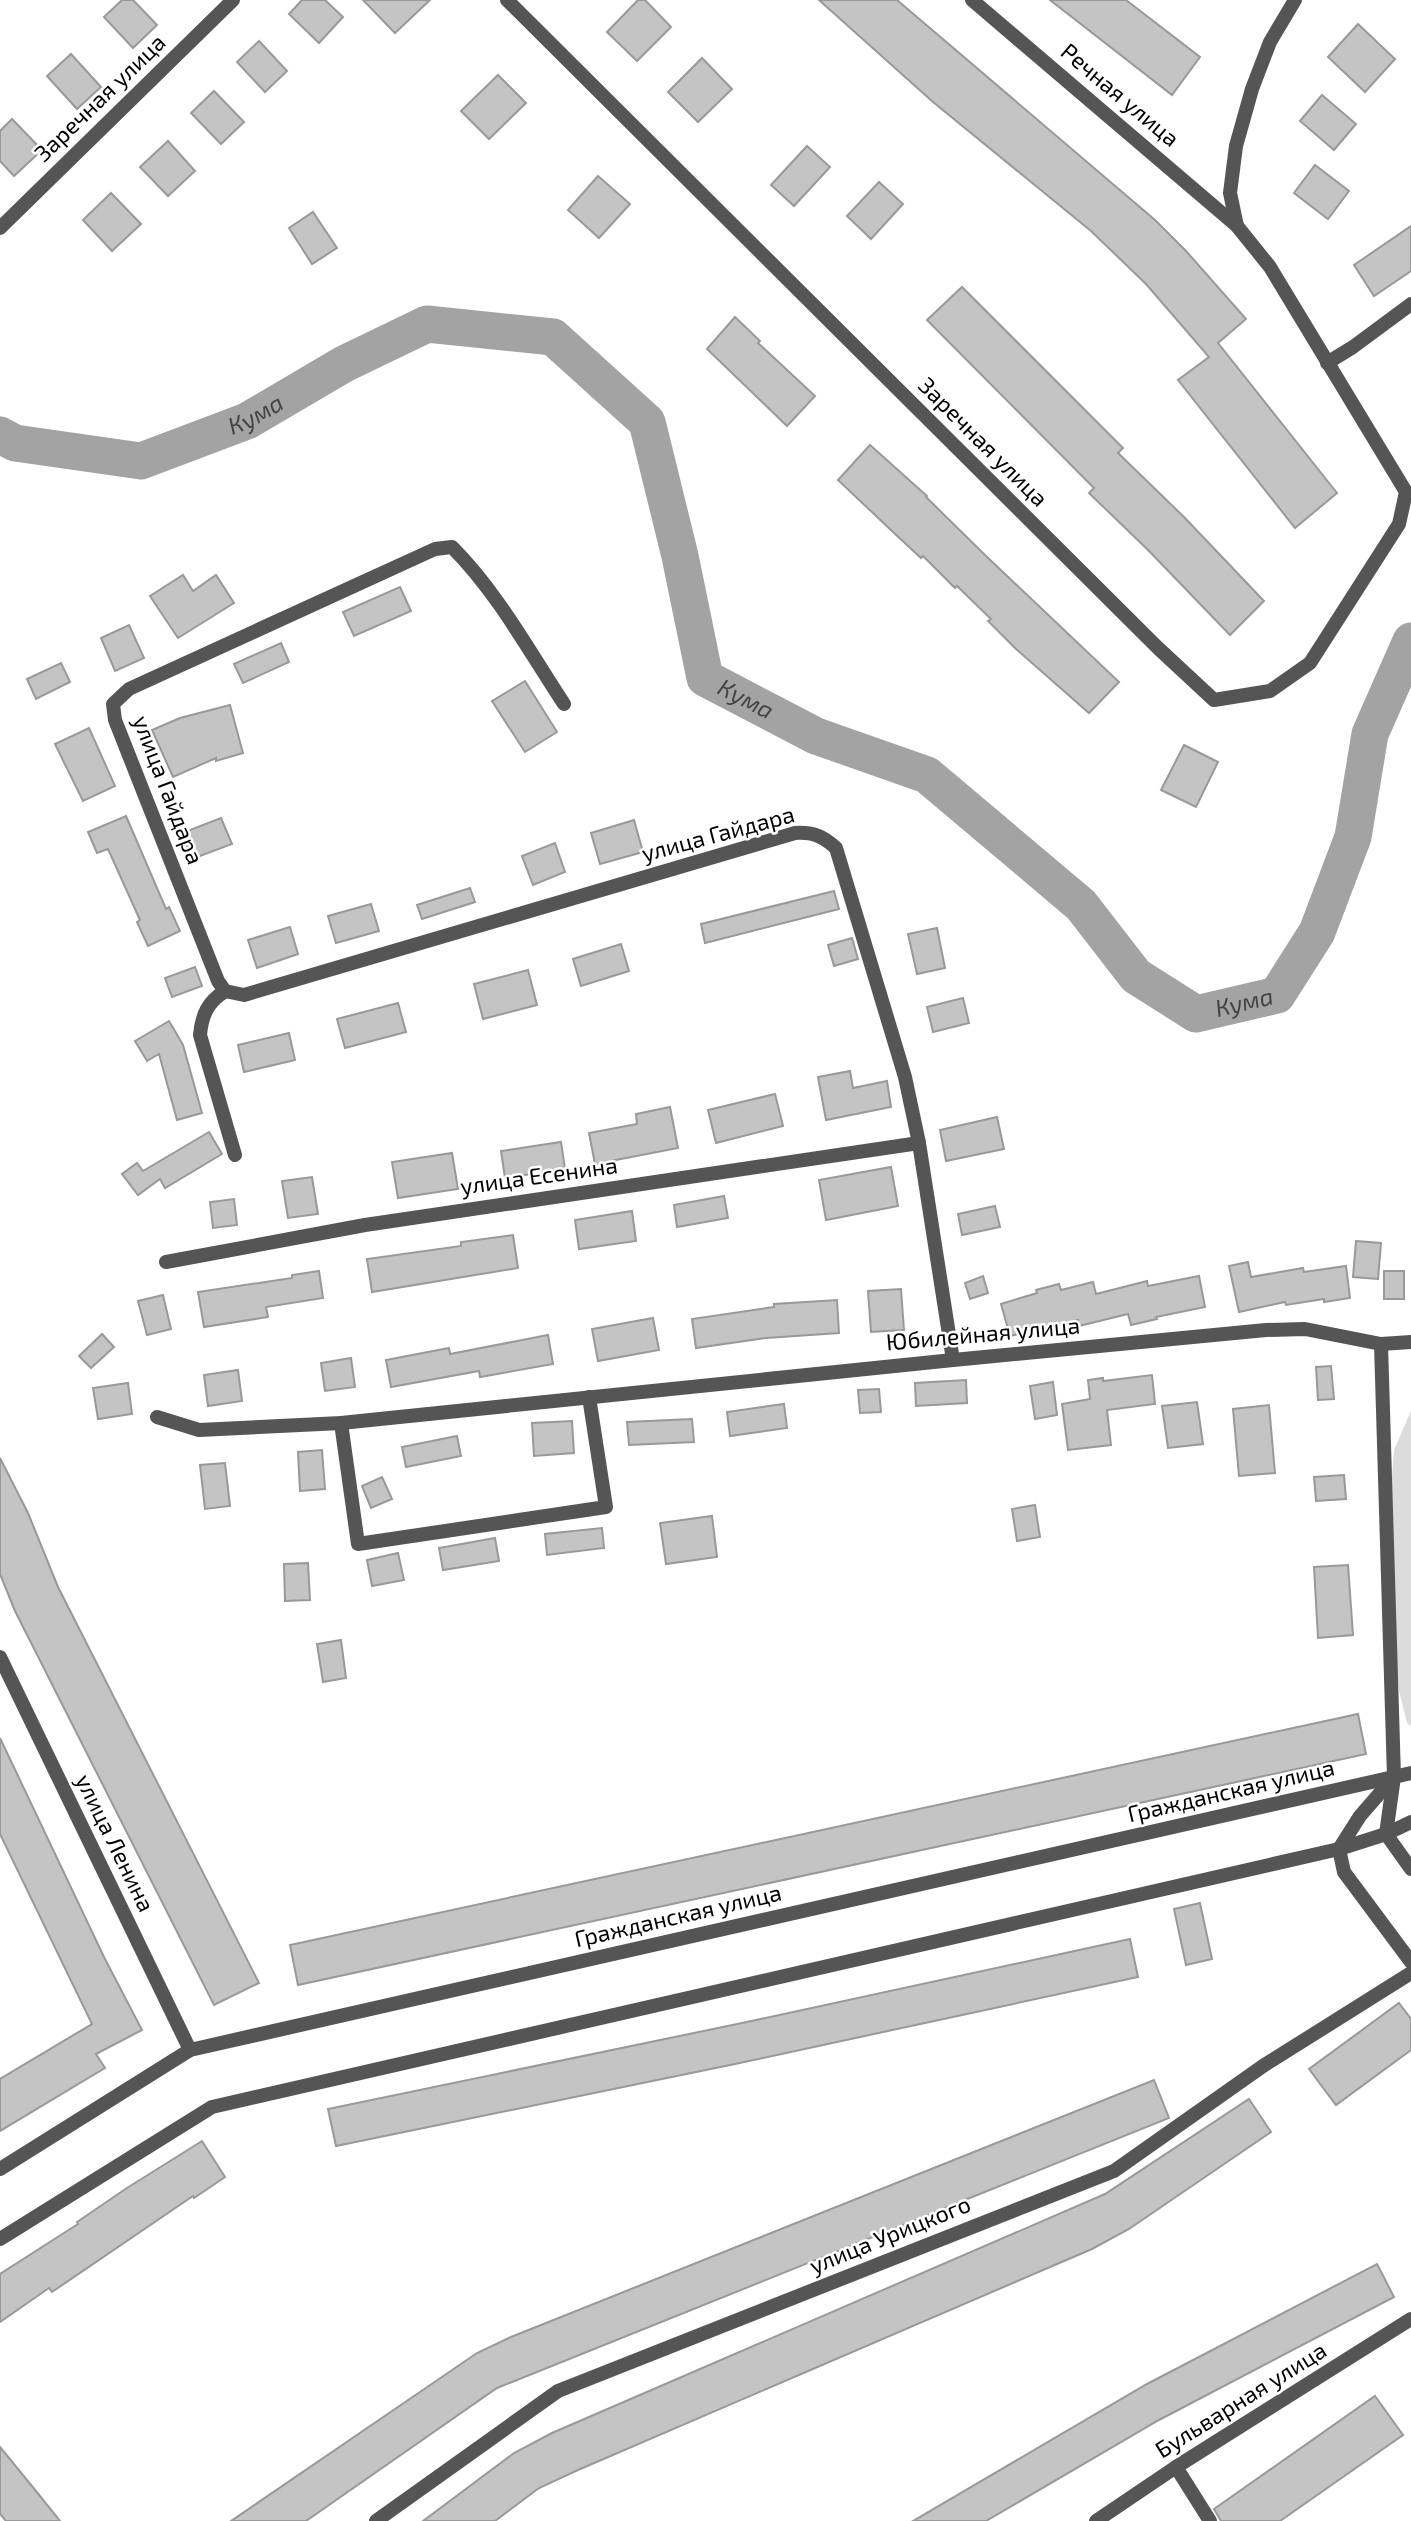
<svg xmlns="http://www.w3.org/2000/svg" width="1411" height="2521" font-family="'Exo 2',sans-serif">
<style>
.green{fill:#dcdcdc}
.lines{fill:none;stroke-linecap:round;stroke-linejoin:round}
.river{stroke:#a3a3a3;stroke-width:37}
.building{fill:#c4c4c4;stroke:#999;stroke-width:2}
.minor{stroke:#555;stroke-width:14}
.tertiary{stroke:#555;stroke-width:14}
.labels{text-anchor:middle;stroke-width:5;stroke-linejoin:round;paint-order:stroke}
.street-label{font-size:23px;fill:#000;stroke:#fff}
.water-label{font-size:24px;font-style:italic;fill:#444;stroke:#fff}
</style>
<rect width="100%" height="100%" fill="#fff"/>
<polygon class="green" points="1411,1411 1411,1726 1407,1723 1399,1691 1395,1635 1391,1490 1394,1450"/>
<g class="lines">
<path class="river" id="s1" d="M 0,435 L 15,443 L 141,461 L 247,421 L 344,364 L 427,324 L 553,337 L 647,422 L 680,556 L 705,678 L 816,736 L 927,775 L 1081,905 L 1136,976 L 1196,1014 L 1277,995 L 1317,932 L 1353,837 L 1370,734 L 1411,641"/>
</g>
<g class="building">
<polygon points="122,0 133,0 157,25 133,48 104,17"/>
<polygon points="302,0 325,0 343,17 319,43 289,14"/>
<polygon points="363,0 430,0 395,33"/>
<polygon points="638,0 645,0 671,27 637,61 607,32"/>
<polygon points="819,0 897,0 1155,220 1186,251 1246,319 1218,343 1337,493 1295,528 1178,380 1209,357 1146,284 1091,231 933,102"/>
<polygon points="1050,0 1126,0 1200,57 1172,95"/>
<polygon points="1358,24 1395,59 1365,92 1328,57"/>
<polygon points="259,41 287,71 265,92 237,62"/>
<polygon points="71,54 101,87 77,109 47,76"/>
<polygon points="702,58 732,89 698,122 668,92"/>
<polygon points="498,75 526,103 489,139 461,111"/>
<polygon points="214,91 244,122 221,144 191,113"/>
<polygon points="1322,95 1356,124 1334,150 1300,121"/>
<polygon points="12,119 42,150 14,176 0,161 0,131"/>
<polygon points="168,141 195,171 168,196 140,167"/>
<polygon points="807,146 830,167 794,206 771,185"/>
<polygon points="1315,165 1349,191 1328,219 1294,193"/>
<polygon points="598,176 630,204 599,238 568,210"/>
<polygon points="879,182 903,204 871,239 847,216"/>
<polygon points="111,193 141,224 112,251 83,220"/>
<polygon points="313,212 337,248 312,264 289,228"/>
<polygon points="1411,226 1411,271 1374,296 1354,265"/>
<polygon points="962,287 1123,448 1118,453 1184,517 1264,601 1230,635 1149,551 1089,493 1094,488 927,320"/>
<polygon points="735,317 760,341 758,343 815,396 787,426 707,349"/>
<polygon points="870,445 927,496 926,497 986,556 1119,682 1089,713 1016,649 988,621 991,619 957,586 955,588 923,556 921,558 893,532 838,480"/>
<polygon points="183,575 193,591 216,575 234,603 178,638 150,596"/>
<polygon points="400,587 411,611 354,636 343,612"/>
<polygon points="129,625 144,658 115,671 101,638"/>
<polygon points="281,643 289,662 243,683 234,664"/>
<polygon points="61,663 70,682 36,699 27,679"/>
<polygon points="525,681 557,732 525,752 492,701"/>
<polygon points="230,705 243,753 216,761 216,758 173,777 152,730 180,718"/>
<polygon points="89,728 115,786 83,801 55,744"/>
<polygon points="1184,745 1218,762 1196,807 1161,790"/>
<polygon points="126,816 166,909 169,907 180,931 148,946 137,922 140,920 108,849 97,853 88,832"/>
<polygon points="221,818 232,844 192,859 182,833"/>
<polygon points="634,820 643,852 600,864 591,833"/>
<polygon points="555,843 565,872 533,885 522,856"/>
<polygon points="470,888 475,902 422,919 417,905"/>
<polygon points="834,891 839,909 705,943 701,924"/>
<polygon points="371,904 379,931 336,943 328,916"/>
<polygon points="290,927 298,954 257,968 248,940"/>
<polygon points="937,928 945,968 917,974 908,934"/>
<polygon points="852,938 858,959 834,966 828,945"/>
<polygon points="621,944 629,971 581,986 573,959"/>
<polygon points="195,967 202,986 172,997 165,978"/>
<polygon points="528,970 537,1005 483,1019 474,984"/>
<polygon points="963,998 969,1023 933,1032 927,1007"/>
<polygon points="398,1003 406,1032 345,1048 337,1019"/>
<polygon points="169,1021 183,1045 202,1113 177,1120 159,1054 147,1061 135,1041"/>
<polygon points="289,1033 295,1060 244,1072 238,1045"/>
<polygon points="850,1071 853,1088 887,1081 891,1107 826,1120 818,1077"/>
<polygon points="775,1094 783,1126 716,1143 708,1110"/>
<polygon points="670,1107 678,1148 595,1164 589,1133 637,1124 636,1114"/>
<polygon points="997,1117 1004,1149 946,1161 940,1130"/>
<polygon points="209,1132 222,1154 165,1188 160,1179 138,1195 122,1174 137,1163 143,1171"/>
<polygon points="561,1142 565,1169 505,1178 501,1151"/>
<polygon points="452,1153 458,1189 398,1198 392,1162"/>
<polygon points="891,1167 898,1206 826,1220 819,1180"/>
<polygon points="312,1177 318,1214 288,1218 282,1181"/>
<polygon points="724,1196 728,1218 677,1227 674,1205"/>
<polygon points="234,1199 237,1225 213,1228 210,1202"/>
<polygon points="995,1206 1000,1227 962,1235 958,1214"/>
<polygon points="632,1211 636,1241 579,1249 575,1220"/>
<polygon points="513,1235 518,1268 372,1292 367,1259 461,1246 461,1242"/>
<polygon points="1356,1241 1381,1243 1378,1279 1353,1277"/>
<polygon points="1248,1262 1251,1277 1303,1268 1304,1272 1346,1266 1350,1298 1324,1302 1324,1299 1286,1305 1285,1302 1239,1312 1229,1266"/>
<polygon points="319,1271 323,1298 266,1307 268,1317 204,1327 198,1292 292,1278 292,1275"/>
<rect x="1384" y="1271" width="20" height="28"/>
<polygon points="983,1276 988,1293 970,1299 965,1283"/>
<polygon points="1199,1276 1205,1307 1156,1317 1157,1319 1131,1325 1128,1314 1079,1326 1078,1320 1010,1336 1001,1304 1037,1293 1036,1290 1059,1284 1061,1290 1093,1282 1096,1294 1147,1281 1148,1286"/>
<polygon points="901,1289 904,1330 871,1332 868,1291"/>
<polygon points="163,1295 171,1329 147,1335 138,1301"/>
<polygon points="837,1300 839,1333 766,1338 696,1348 692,1319 774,1307 774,1304"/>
<polygon points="653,1318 659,1350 598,1361 592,1329"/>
<polygon points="102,1334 114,1347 91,1368 79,1356"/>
<polygon points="548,1335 553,1364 480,1377 479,1371 391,1387 386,1360 449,1348 450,1354"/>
<polygon points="351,1358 355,1387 325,1391 321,1363"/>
<polygon points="1331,1366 1334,1399 1318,1400 1316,1367"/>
<polygon points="238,1370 242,1401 208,1406 204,1375"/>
<polygon points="1152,1375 1155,1404 1107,1410 1111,1445 1068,1450 1062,1404 1090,1399 1088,1380 1103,1378 1103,1381"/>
<polygon points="966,1380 967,1403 916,1406 915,1383"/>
<polygon points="1053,1382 1057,1415 1035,1419 1030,1386"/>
<polygon points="128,1383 132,1414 98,1419 93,1388"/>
<polygon points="879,1389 881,1412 860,1413 858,1390"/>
<polygon points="1197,1402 1203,1444 1168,1448 1162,1406"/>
<polygon points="784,1404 787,1428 730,1436 727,1412"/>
<polygon points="1269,1405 1275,1473 1239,1476 1233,1409"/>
<polygon points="692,1419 694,1442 629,1445 627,1422"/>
<polygon points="572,1421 574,1453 534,1456 532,1423"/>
<polygon points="457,1436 461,1456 406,1467 402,1447"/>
<polygon points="322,1450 325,1489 300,1491 298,1452"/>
<polygon points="0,1458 28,1513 58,1587 259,1983 214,2005 15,1611 0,1574"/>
<polygon points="225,1463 230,1506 205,1509 200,1465"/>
<polygon points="1344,1475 1346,1499 1316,1501 1314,1477"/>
<polygon points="382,1477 392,1499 371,1508 362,1486"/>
<polygon points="1035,1505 1040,1537 1017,1541 1012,1509"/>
<polygon points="712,1516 717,1557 666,1564 660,1523"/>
<polygon points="602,1528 604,1548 547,1555 545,1534"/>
<polygon points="495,1538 499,1561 443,1570 439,1548"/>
<polygon points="398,1553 404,1580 372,1586 367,1560"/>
<polygon points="308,1563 310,1600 285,1601 284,1564"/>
<polygon points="1348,1565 1353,1635 1318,1638 1314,1567"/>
<polygon points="341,1640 346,1678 323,1682 317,1644"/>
<polygon points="1358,1714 1366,1754 298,1985 290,1945"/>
<polygon points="0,1738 104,1957 142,2030 96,2054 105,2068 0,2131 0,2079 92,2024 0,1834"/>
<polygon points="1200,1903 1212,1959 1186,1965 1174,1909"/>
<polygon points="1130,1939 1138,1977 735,2064 336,2146 328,2109 742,2023"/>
<polygon points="1399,2003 1411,2019 1411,2050 1336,2105 1309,2069"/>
<polygon points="1154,2080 1169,2118 497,2388 306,2521 231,2521 477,2353 511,2337"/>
<polygon points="1249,2099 1271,2132 1129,2229 1092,2249 578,2470 539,2488 495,2521 423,2521 514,2453 552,2433 1105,2194"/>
<polygon points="202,2141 225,2177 194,2198 193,2196 52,2292 49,2288 0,2322 0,2274 78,2224 77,2222 127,2188"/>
<polygon points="1377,2264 1394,2297 1159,2420 986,2521 913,2521 1147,2384"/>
<polygon points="1375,2396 1403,2435 1280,2521 1221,2521 1214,2509"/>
<polygon points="0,2447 40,2496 60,2521 6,2521 0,2514"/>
</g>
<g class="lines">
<g class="minor">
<polyline points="507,0 1158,648 1214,700 1270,691 1310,663 1399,524 1406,492"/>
<polyline points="972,0 1237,226 1270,267 1406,492"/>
<polyline points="1237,226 1230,193 1236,146 1252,89 1270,42 1295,0"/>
<polyline points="0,228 233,0"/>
<polyline points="1327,363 1353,347 1411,304"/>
<path d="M 564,704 C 529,651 497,592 452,547 L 435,549 L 129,689 L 113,704 L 115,720 L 218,981 L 225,991 L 244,995 L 795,833 C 813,832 823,836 836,848 L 905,1077 L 919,1143 L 953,1360"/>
<path d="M 225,991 C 208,1002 202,1014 200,1035 L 235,1155"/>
<polyline points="166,1262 365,1225 919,1143"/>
<polyline points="1381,1344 1394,1777 1386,1834 1411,1869"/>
<polyline points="157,1417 199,1430 341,1423 953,1360 1266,1330 1305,1329 1381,1344 1411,1342"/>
<polyline points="341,1423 358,1544 606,1507 589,1397"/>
<polyline points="0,1657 190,2050"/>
<polyline points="1393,1778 1360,1816 1339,1849 1344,1872 1411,1962"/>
<polyline points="1176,2467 1210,2521"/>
<polyline points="376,2521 558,2391 1114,2171 1263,2066 1411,1973"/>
<polyline points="1096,2521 1176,2467 1411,2319"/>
</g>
<g class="tertiary">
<polyline points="0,2169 190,2050 1411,1773"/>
<polyline points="0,2239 212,2107 1339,1849 1386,1834 1411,1822"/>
</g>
</g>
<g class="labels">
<g class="street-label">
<text transform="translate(1120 95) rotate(40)" y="8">Речная улица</text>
<text transform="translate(100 98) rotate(-44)" y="8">Заречная улица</text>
<text transform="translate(983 442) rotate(45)" y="8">Заречная улица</text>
<text transform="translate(168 790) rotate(69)" y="8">улица Гайдара</text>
<text transform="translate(718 834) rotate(-15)" y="8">улица Гайдара</text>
<text transform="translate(539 1176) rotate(-8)" y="8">улица Есенина</text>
<text transform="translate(983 1334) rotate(-5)" y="8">Юбилейная улица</text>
<text transform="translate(1231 1791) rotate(-13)" y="8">Гражданская улица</text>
<text transform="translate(115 1843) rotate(64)" y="8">улица Ленина</text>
<text transform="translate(678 1916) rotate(-13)" y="8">Гражданская улица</text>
<text transform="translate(890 2235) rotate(-22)" y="8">улица Урицкого</text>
<text transform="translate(1241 2400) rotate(-32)" y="8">Бульварная улица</text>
</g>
<g class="water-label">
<text dy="8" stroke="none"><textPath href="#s1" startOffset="268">Кума</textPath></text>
<text dy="8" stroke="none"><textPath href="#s1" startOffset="1024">Кума</textPath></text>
<text dy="8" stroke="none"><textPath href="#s1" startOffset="1633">Кума</textPath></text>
</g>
</g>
</svg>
